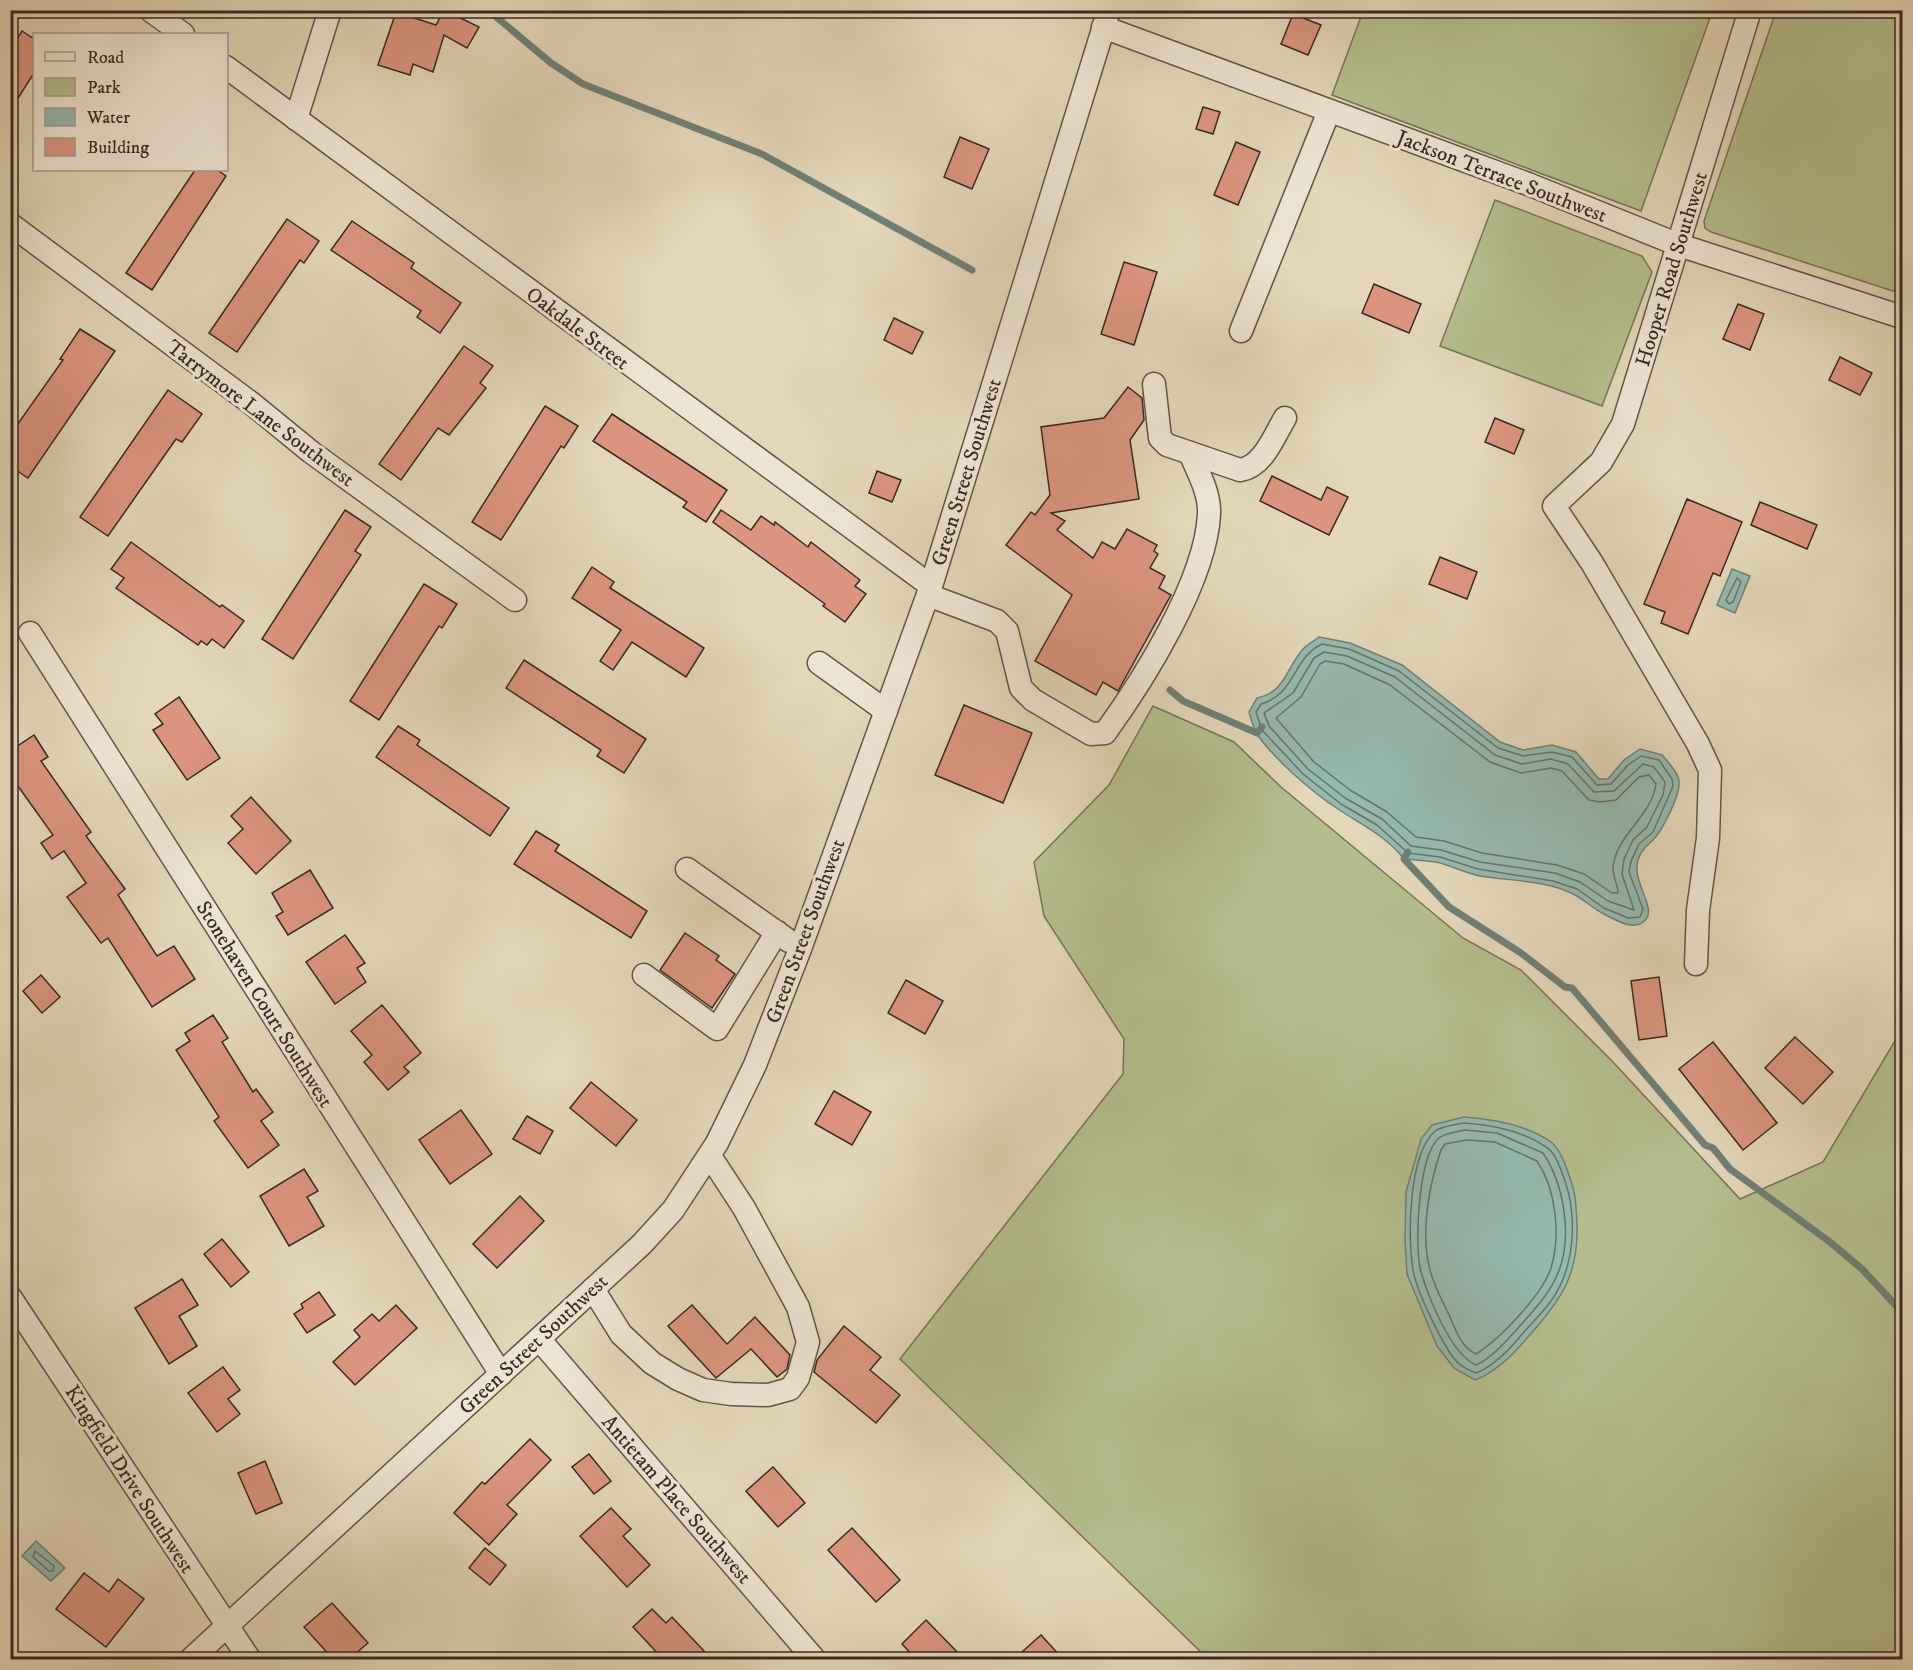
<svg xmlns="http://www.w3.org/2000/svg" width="1913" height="1670" font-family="'IM FELL DW Pica',serif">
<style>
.green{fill:#b5bd8e;stroke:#777458;stroke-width:1.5}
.water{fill:#95b9ae;stroke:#708076;stroke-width:1.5}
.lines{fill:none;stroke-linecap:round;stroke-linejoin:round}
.shore{stroke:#677268;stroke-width:1.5}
.stream{stroke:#708076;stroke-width:7}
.building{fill:#db9480;stroke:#392a23;stroke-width:1.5}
.minor-casing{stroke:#645548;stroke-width:25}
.minor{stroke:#ede4d2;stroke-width:22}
.labels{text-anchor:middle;stroke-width:6;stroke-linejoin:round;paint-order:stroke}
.street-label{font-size:21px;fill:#392a23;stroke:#ede4d2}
</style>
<rect width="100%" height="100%" fill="#e3d6b9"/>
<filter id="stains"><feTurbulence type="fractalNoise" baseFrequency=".00333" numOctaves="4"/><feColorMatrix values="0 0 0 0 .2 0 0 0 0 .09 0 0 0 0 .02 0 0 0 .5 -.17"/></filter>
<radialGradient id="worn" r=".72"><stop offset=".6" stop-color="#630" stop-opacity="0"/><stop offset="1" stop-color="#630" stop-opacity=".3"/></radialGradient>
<g class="green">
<polygon points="1697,10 1711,15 1641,211 1332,95 1363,11"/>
<polygon points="1776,11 1902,11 1902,294 1711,232 1705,228 1704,221"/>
<polygon points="1495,200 1642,256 1652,272 1602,406 1440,346"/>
<polygon points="1153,706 1234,742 1281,787 1463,938 1521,970 1613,1062 1740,1199 1823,1162 1902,1029 1902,1659 1208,1659 900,1359 1123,1074 1124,1039 1044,916 1034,862 1109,785"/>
</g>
<g class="water">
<polygon points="1732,569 1750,576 1735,613 1717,605"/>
<path d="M 1319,637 L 1350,643 L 1402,665 L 1500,742 L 1523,750 L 1552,745 L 1576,752 L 1599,779 L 1608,779 L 1624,760 L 1640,749 L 1662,755 C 1667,761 1675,769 1678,777 C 1684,791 1661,833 1651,842 C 1613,872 1666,907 1642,923 C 1631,930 1614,919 1604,914 C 1593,909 1584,899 1573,894 C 1545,880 1510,881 1480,876 C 1466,873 1454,867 1440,863 C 1429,860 1416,860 1404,859 C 1385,835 1362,825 1338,809 C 1313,793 1273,758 1257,734 C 1253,727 1251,719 1249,712 L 1257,698 C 1286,692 1286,667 1304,648 C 1308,644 1314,641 1319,637 Z"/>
<path d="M 1464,1117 C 1492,1119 1527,1125 1551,1142 C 1561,1150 1566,1167 1570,1178 C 1576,1193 1576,1208 1577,1223 C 1579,1275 1561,1300 1528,1337 C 1514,1354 1496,1372 1475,1380 L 1454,1368 L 1437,1346 L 1407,1274 L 1405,1240 L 1406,1192 L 1421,1139 L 1432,1125 Z"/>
<polygon points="36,1541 65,1568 51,1581 22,1556"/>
</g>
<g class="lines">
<g class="shore">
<polygon points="1737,578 1741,582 1733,602 1729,604 1726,600"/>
<path d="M 1322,644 L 1349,649 L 1399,671 L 1498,748 L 1523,756 L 1552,752 L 1572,757 L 1597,785 L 1611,784 L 1628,765 L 1641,756 L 1659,760 L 1672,779 L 1673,786 L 1653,832 L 1639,844 L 1631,861 L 1629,872 L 1643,909 L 1640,917 L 1628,918 L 1604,908 L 1577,889 L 1553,881 L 1478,869 L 1440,857 L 1408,853 L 1377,825 L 1341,804 L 1303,774 L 1262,730 L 1256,712 L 1261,704 C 1296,694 1293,657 1322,644 Z"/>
<polygon points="1324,652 1347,656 1395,677 1495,755 1522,764 1551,759 1568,764 1594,792 1614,791 1643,764 1654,767 1665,782 1663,795 1647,827 1633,840 1624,859 1622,874 1634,910 1608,901 1580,882 1555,873 1480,862 1441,850 1411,846 1382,819 1345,798 1308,769 1269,726 1264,713 1293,693 1314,658"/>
<path d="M 1325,661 L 1344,664 L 1390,685 L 1490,762 L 1521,773 L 1551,768 L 1562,771 L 1589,800 L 1600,802 L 1616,800 L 1639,777 L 1649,775 L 1656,784 C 1651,817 1618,833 1613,866 C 1612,876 1618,884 1618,893 L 1612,893 L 1584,874 L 1557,865 L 1482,853 L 1444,841 L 1416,837 L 1387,812 L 1350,790 L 1314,762 L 1276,718 L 1301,697 L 1320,664 Z"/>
<path d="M 1464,1123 C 1492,1125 1522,1130 1546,1147 C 1556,1153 1560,1168 1564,1178 C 1578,1216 1575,1268 1551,1301 C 1543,1312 1533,1322 1524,1332 C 1512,1347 1494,1366 1476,1373 C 1469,1370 1461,1367 1456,1361 C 1443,1346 1416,1290 1413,1270 C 1408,1237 1408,1157 1434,1132 C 1440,1126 1455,1125 1464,1123 Z"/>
<path d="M 1465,1130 L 1497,1133 L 1543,1153 C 1564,1184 1573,1237 1558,1273 C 1549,1295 1533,1311 1518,1328 C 1507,1340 1491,1359 1476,1365 C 1451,1354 1429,1299 1421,1272 C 1414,1247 1418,1156 1439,1138 C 1444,1133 1457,1132 1465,1130 Z"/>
<path d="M 1466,1140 L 1495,1142 L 1537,1161 C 1556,1189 1561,1235 1551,1268 C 1542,1295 1500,1339 1476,1354 C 1462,1348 1456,1331 1450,1317 C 1443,1302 1434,1286 1430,1270 C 1420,1234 1429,1185 1441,1150 L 1445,1144 Z"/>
<polygon points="35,1551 54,1566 53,1571 49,1571 33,1557"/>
</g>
<g class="stream">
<polyline points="488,10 551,63 583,84 762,154 972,270"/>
<polyline points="1170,690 1183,701 1257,733 1262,727"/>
<polyline points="1408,852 1404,859 1449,907 1521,953 1565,987 1572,988 1705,1145 1713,1148 1730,1169 1830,1242 1862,1269 1902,1312"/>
</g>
</g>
<g class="building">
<polygon points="444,10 479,27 467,48 444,35 433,72 413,64 410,75 378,65 396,12 436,25"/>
<polygon points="1293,14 1321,25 1308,55 1281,44"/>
<polygon points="22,31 34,39 34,73 10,111 10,50"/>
<polygon points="1203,107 1220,112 1213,134 1196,129"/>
<polygon points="960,137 989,149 972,189 944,177"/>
<polygon points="1236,142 1260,152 1238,205 1214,195"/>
<polygon points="195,170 217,170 226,176 152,290 126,273"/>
<polygon points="287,219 319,241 304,263 300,260 237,352 209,333"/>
<polygon points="352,221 414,263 411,268 461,303 440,333 417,317 421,311 331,250"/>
<polygon points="1124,262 1157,272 1134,345 1101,334"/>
<polygon points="1374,284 1421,304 1409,333 1362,313"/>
<polygon points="1738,304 1764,314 1750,350 1723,339"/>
<polygon points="894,318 923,332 912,354 884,340"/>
<polygon points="80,329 115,351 28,478 10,466 10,435 63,360 60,359"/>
<polygon points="464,346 493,366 480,383 486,388 449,435 438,428 401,480 379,464"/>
<polygon points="1840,357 1872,373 1860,395 1829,380"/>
<polygon points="1128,387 1142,398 1144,420 1130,440 1139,499 1051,513 1065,521 1057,530 1093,558 1102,542 1115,549 1127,529 1157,545 1154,551 1158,554 1150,568 1165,576 1159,588 1171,595 1118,691 1103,682 1096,695 1035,661 1072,595 1006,545 1031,512 1035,515 1050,495 1041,427 1104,418"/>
<polygon points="168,390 202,414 182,442 176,439 108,536 80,517"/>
<polygon points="545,406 578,426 564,448 561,446 501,540 472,522"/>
<polygon points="612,414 727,490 706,522 683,507 687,502 593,441"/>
<polygon points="1495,418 1524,430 1514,454 1485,442"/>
<polygon points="877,471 901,480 892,502 869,493"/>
<polygon points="1272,476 1321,500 1327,487 1348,497 1329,535 1260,501"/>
<polygon points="1687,499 1742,522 1720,576 1713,573 1688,634 1661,623 1665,612 1644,604"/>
<polygon points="1760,502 1817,525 1807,549 1751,525"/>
<polygon points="345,510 371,527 355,551 361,555 293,659 262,639"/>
<polygon points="721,510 751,530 761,516 774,525 775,522 808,547 811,542 860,580 855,586 866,594 845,622 823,606 825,604 713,522"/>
<polygon points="131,542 220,607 222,605 244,621 224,648 212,639 207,645 201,641 198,645 116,588 124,578 111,569"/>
<polygon points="1440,557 1477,572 1467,599 1429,584"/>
<polygon points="592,567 614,582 610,588 704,648 686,677 632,642 613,670 600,661 621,630 572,598"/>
<polygon points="424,584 457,604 442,628 439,626 379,720 350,701"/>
<polygon points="524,660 646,739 624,773 597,756 601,750 506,688"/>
<polygon points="179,697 220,758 187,780 153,730 163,724 155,714"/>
<polygon points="964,705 1032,733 1003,803 935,775"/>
<polygon points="398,726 420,740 417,745 509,808 490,836 376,757"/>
<polygon points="34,735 48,757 41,761 91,832 86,836 125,889 118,895 157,956 174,946 195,979 152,1007 108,938 101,943 67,897 86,883 64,851 52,859 41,843 53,835 10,775 10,751"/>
<polygon points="251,797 291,841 256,874 228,843 243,829 231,816"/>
<polygon points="536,831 559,845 555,851 647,911 631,938 514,864"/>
<polygon points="310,870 333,908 288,935 276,916 283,912 272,893"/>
<polygon points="685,933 719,956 716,960 735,974 712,1008 660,970"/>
<polygon points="345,935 365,963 357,968 366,982 335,1004 306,962"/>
<polygon points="41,975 60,997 42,1013 23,991"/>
<polygon points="1659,977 1667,1036 1639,1040 1631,981"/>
<polygon points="906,980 943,1001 925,1034 888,1013"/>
<polygon points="382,1005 421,1053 404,1067 409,1072 388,1090 364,1062 372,1055 351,1031"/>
<polygon points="213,1015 228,1038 222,1042 253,1092 256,1089 273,1112 261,1121 279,1145 248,1168 214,1121 219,1117 176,1050 190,1041 185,1033"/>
<polygon points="1795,1037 1833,1072 1803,1104 1765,1068"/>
<polygon points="1713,1042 1777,1123 1743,1150 1679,1069"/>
<polygon points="591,1082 637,1120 616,1146 570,1108"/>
<polygon points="834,1091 871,1112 852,1145 815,1124"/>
<polygon points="461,1110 492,1154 450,1184 419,1140"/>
<polygon points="527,1116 553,1131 540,1154 513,1139"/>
<polygon points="304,1169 318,1191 307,1197 324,1226 289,1246 260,1196"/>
<polygon points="520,1196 544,1221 497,1268 473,1244"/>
<polygon points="222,1239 249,1272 231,1287 204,1254"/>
<polygon points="182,1279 198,1305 179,1316 197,1346 169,1364 135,1308"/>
<polygon points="319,1292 335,1315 307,1333 294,1314 303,1308 301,1304"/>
<polygon points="396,1305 417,1328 355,1385 333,1362 360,1337 354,1330 372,1314 379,1321"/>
<polygon points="692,1305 727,1344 755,1317 790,1355 787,1369 777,1377 751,1349 716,1378 668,1326"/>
<polygon points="844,1326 881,1357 870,1370 900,1395 876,1423 814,1372 817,1360"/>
<polygon points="223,1367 240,1390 228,1399 240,1414 217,1432 188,1393"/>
<polygon points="530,1439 551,1460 507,1505 517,1514 489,1545 454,1513 482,1482 485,1484"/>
<polygon points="589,1454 611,1481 594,1494 572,1467"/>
<polygon points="265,1461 282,1503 256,1514 238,1473"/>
<polygon points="773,1467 805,1503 778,1527 746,1491"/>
<polygon points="611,1508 631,1529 623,1536 650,1565 627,1587 580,1536"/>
<polygon points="852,1528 900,1580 876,1602 828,1550"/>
<polygon points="485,1548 506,1565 490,1585 469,1568"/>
<polygon points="84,1573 109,1592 118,1579 144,1599 106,1647 56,1609"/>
<polygon points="332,1603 368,1643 349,1659 333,1659 304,1627"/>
<polygon points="652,1609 666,1623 672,1617 704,1651 695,1659 663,1659 633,1627"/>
<polygon points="926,1620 964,1659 916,1659 902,1644"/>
<polygon points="1041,1635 1063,1659 1014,1659"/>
</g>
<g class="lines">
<defs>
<g id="minor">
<polyline points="150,10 183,34"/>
<polyline points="1103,27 1528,184 1679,245 1902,317"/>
<polyline points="226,67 931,586"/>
<polyline points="296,119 330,10"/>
<polyline points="10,224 251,403 311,452 515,600"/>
<polyline points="1241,331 1329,111"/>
<path d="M 1154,384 L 1160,438 L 1167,445 L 1240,470 C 1263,467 1274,436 1285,418"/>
<path d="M 928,595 L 997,621 L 1007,631 L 1021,688 L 1033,700 L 1091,734 L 1105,733 C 1144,679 1206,580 1209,514 C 1210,493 1198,472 1190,453"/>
<polyline points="30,633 501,1374"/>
<polyline points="819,663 886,711"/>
<polyline points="687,869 789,941"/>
<polyline points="1696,964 1698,910 1708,838 1710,770 1698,744 1592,563 1554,506 1601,462 1623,424 1750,10"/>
<polyline points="644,975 717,1029 777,932"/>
<polyline points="593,1289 621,1334 652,1363 678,1379 703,1390 731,1394 768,1395 790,1389 798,1378 808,1342 798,1307 744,1208 710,1156"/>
<polyline points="10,1297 250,1660"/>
<polyline points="539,1339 815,1660"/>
<polyline points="190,1660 642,1244 673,1210 717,1143 755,1065 800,949 931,586 1109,10"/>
</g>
</defs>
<use href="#minor" class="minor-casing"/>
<use href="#minor" class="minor"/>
</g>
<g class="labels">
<g class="street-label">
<text transform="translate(1502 176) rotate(21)" y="7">Jackson Terrace Southwest</text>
<text transform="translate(1671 269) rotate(-73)" y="7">Hooper Road Southwest</text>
<text transform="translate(578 328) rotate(37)" y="7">Oakdale Street</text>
<text transform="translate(261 413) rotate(37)" y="7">Tarrymore Lane Southwest</text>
<text transform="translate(966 472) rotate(-73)" y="7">Green Street Southwest</text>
<text transform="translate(805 931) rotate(-70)" y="7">Green Street Southwest</text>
<text transform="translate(265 1004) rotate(58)" y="7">Stonehaven Court Southwest</text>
<text transform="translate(533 1344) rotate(-43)" y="7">Green Street Southwest</text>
<text transform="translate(130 1479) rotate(57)" y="7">Kingfield Drive Southwest</text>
<text transform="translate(677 1499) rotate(49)" y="7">Antietam Place Southwest</text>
</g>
</g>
<rect width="1913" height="1670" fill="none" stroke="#e3d6b9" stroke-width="36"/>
<rect x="12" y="12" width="1889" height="1646" fill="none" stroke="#392a23" stroke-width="3"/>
<rect x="18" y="18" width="1877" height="1634" fill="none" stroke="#392a23" stroke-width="1.5"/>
<rect x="33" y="33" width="195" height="138" fill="#ede4d2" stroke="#a59a8c" stroke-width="1.5"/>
<rect x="45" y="52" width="30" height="9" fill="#ede4d2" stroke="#a59a8c" stroke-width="1.5"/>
<text x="87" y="63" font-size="18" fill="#392a23">Road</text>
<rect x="45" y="78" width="30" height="18" fill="#b5bd8e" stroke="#a59a8c" stroke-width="1.5"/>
<text x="87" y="93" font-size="18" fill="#392a23">Park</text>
<rect x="45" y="108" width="30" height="18" fill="#95b9ae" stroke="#a59a8c" stroke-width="1.5"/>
<text x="87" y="123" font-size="18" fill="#392a23">Water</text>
<rect x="45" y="138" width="30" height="18" fill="#db9480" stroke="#a59a8c" stroke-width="1.5"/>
<text x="87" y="153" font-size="18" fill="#392a23">Building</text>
<rect width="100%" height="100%" filter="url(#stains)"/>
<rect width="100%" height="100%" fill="url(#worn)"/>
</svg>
